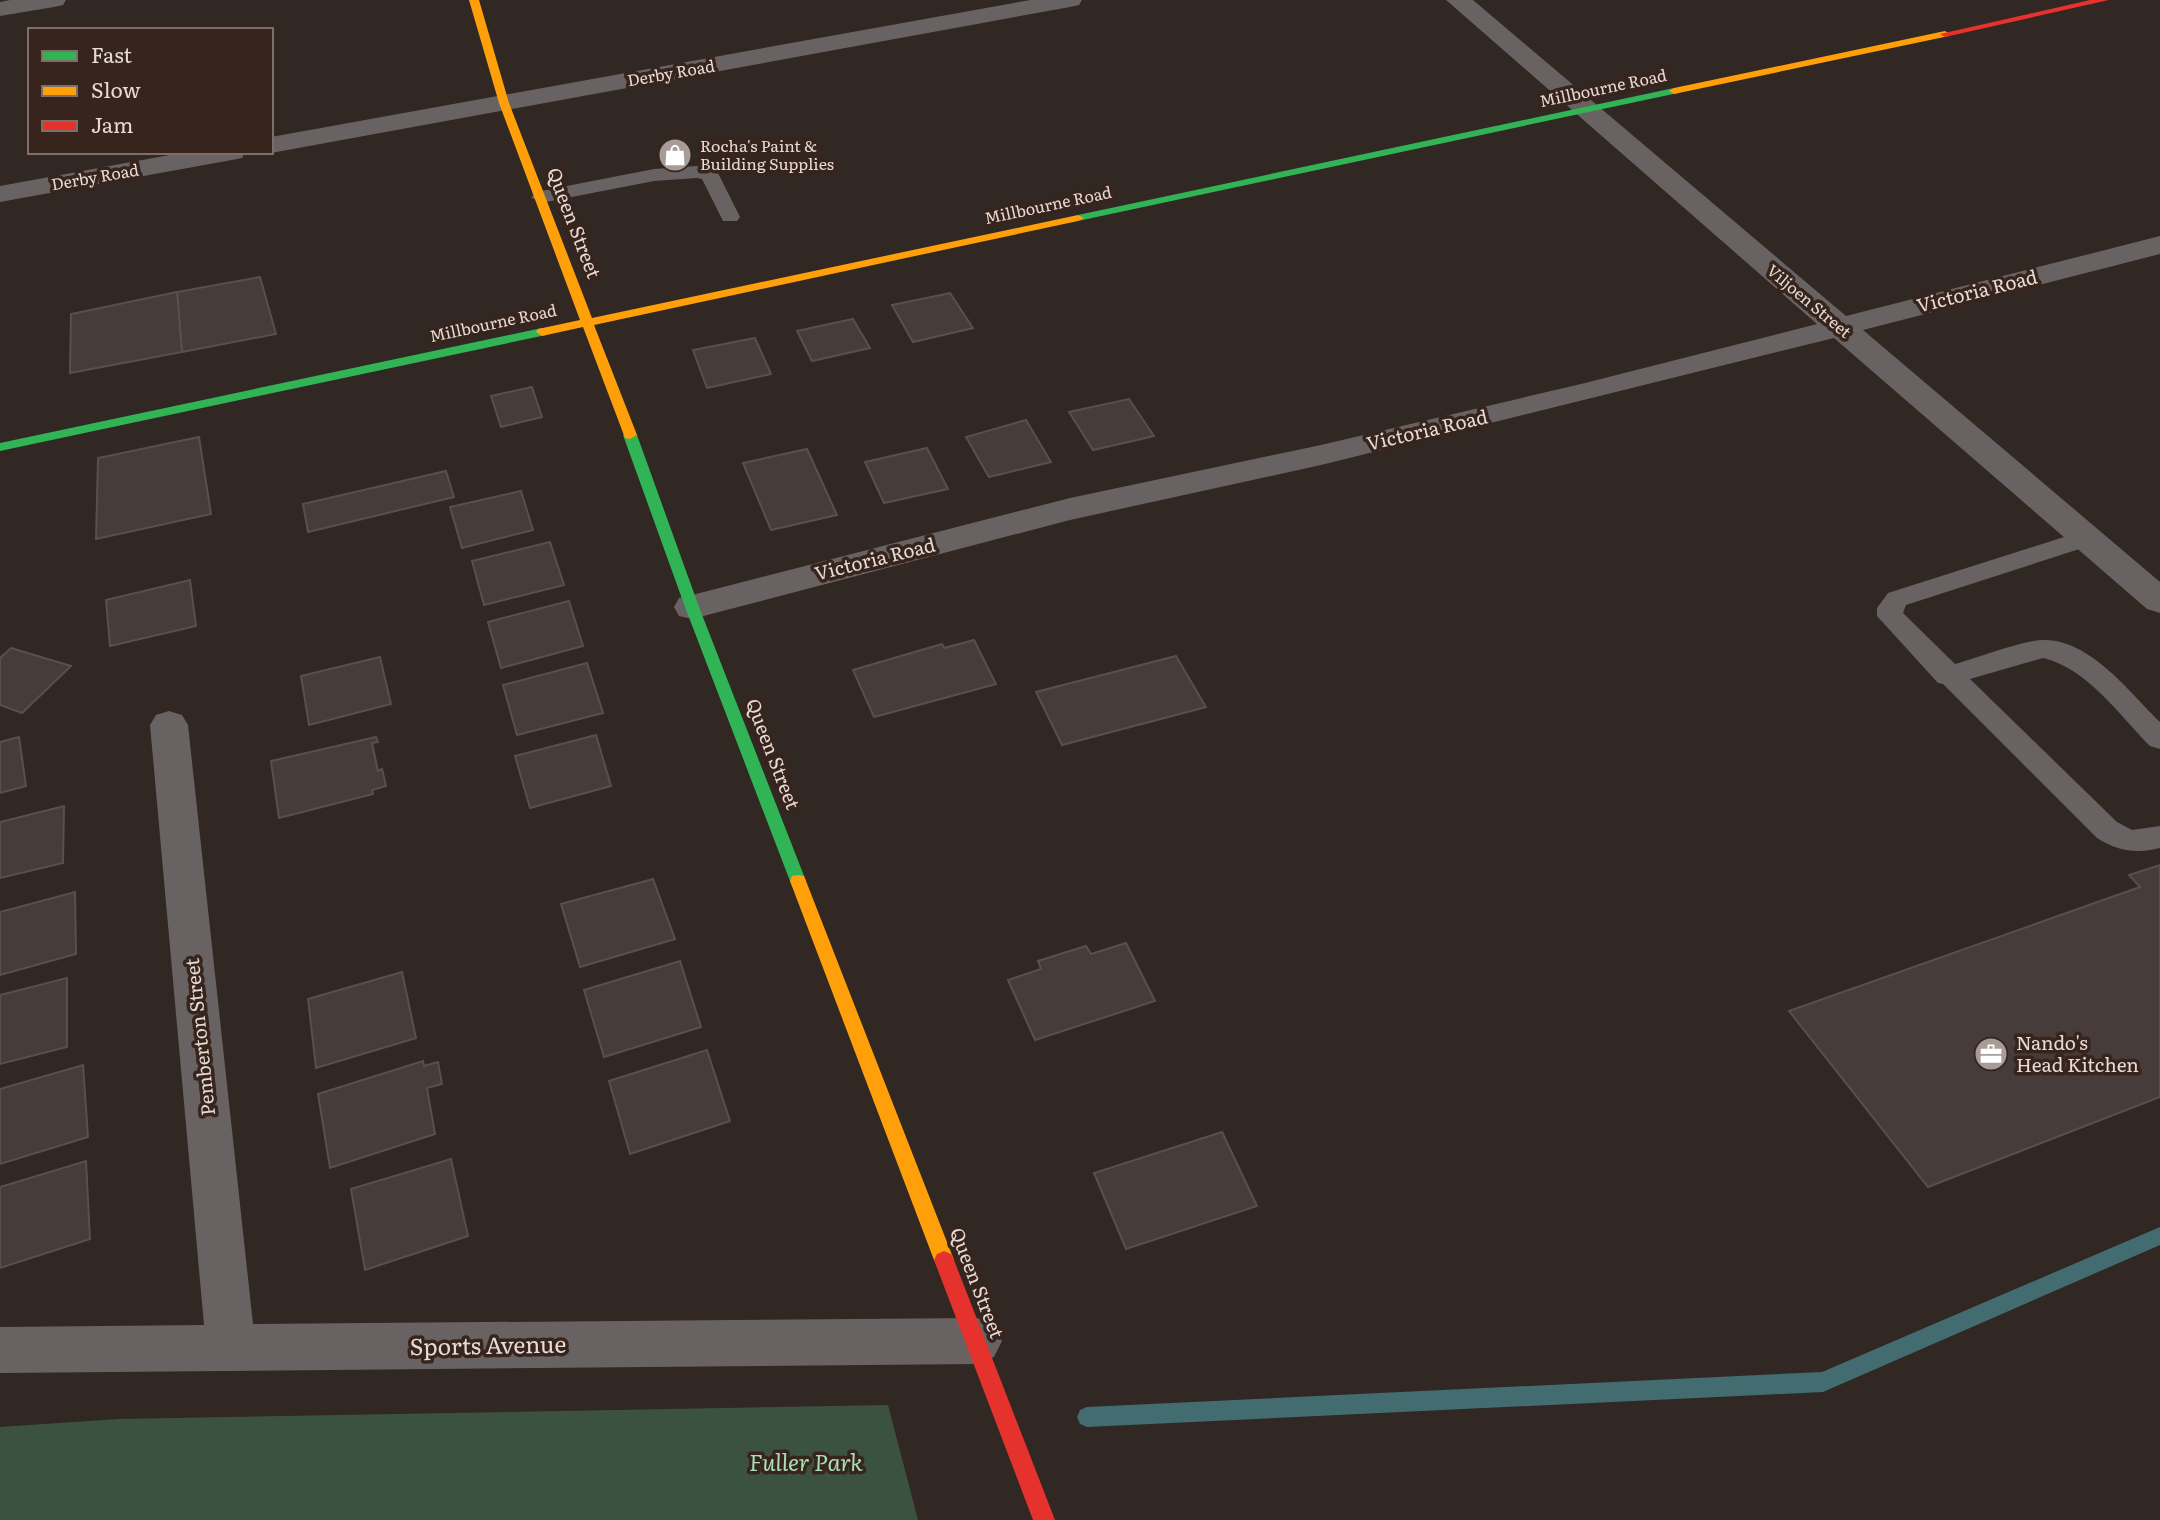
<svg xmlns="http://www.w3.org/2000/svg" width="2160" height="1520" font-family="Literata,serif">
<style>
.green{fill:#3c5240}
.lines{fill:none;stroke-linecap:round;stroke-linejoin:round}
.stream{fill:#426c70;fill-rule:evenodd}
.building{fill:#463c3a;stroke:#59504d;stroke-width:2}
.lane{fill:#686262;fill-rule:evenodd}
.street{fill:#686262;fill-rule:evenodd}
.fast{fill:#30b455;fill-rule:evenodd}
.slow{fill:#ff9f0a;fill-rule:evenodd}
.jam{fill:#e5322d;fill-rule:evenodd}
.labels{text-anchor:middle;stroke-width:7;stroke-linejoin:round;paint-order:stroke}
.far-street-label{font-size:16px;fill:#e7dbd5;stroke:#37251d}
.far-poi-label{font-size:16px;fill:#e7dbd5;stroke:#37251d;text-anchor:start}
.street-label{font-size:19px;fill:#e7dbd5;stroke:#37251d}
.poi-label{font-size:19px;fill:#e7dbd5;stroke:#37251d;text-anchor:start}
.near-street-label{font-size:23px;fill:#e7dbd5;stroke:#37251d}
.near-park-label{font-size:23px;font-style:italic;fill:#a9dfb4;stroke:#37251d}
</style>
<rect width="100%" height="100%" fill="#312723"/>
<polygon class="green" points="888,1405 918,1520 0,1520 0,1427 119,1419"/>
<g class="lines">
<polygon class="stream" points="2160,1227 2160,1245 1823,1392 1087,1427 1080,1424 1077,1417 1080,1410 1087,1407 1822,1372"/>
</g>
<g class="building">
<polygon points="260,277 276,334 182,352 177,292"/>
<polygon points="177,292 182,352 70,373 71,314"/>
<polygon points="950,293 973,328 913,342 892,305"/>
<polygon points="853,319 870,348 812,361 797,331"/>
<polygon points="755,338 771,374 707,388 693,350"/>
<polygon points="532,387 542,417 501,427 491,396"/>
<polygon points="1129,399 1154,436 1093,450 1069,412"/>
<polygon points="1026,420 1051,462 989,477 966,437"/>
<polygon points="199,437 211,514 96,539 98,458"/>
<polygon points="927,448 948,489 884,503 865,462"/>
<polygon points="807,449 837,515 771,530 743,463"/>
<polygon points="446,471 454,497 308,532 303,504"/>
<polygon points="521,491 533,530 462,548 450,507"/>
<polygon points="550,542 564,585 484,605 472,561"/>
<polygon points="190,580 196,626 110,646 106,600"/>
<polygon points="569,601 583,646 501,668 488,622"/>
<polygon points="974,640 996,684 874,717 853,670 942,644 944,648"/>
<polygon points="11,648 71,666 22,713 0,705 0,658"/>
<polygon points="1176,656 1206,707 1062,745 1036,692"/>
<polygon points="380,657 391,704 309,725 301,676"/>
<polygon points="587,663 603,713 517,735 503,685"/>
<polygon points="596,735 611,786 530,808 515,756"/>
<polygon points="19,737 26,786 0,793 0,742"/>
<polygon points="376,737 378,742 372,743 378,771 382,769 386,786 372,790 373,794 279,818 271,761"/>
<polygon points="64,806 63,863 0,878 0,822"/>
<polygon points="2160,865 2160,1097 1928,1187 1789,1011 2140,887 2129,875"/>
<polygon points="653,879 675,939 580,967 561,904"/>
<polygon points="75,892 76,954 0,975 0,912"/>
<polygon points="1126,943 1155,1001 1035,1040 1008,980 1041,969 1038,961 1086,946 1091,954"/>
<polygon points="680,961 701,1027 604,1057 584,990"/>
<polygon points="402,972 416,1038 316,1068 308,999"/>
<polygon points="67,978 67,1047 0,1064 0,995"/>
<polygon points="707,1050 730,1121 630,1154 609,1081"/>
<polygon points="423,1061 424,1066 438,1062 442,1084 427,1088 435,1134 330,1168 318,1094"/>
<polygon points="83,1065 88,1137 0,1164 0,1089"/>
<polygon points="1222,1132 1257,1206 1126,1249 1094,1173"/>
<polygon points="451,1159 468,1236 365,1270 351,1189"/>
<polygon points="86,1161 90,1239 0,1268 0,1187"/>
</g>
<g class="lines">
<g class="lane">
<polygon points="697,166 717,171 740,217 737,221 723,221 702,179 697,178 654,181 541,203 531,197 541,191 654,169"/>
<path d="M 2086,530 L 2095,532 L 2098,538 L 2095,544 L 1906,605 L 1903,613 L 1955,664 C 1977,658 2023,640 2044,640 C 2091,640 2130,693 2160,722 L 2160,749 L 2150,746 C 2120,716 2087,668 2043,658 L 1970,679 L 2117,822 L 2132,830 L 2160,826 L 2160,848 C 2137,854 2117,851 2097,838 L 1943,684 L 1938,683 L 1877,616 L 1877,608 L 1888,593 Z"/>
</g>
<g class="street">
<polygon points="10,0 66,0 63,5 54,7 0,16 0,2"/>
<polygon points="1030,0 1082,0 1079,5 1070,7 271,153 268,152 271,152 271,137"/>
<polygon points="1446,0 1473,0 1846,316 2160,236 2160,254 1863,330 2160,582 2160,613 2147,609 1834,338 1321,465 1070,520 692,619 679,616 674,607 679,598 692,595 1070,498 1321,445 1581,384 1817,324"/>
<polygon points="186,152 245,152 242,158 232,160 0,202 0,186"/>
<polygon points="169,711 182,715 188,725 253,1324 977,1318 994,1325 1002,1341 994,1357 977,1364 0,1373 0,1327 204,1325 150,725 156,715"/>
</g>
<g class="fast">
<polygon points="1674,88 1679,91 1678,93 1078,221 1072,218 1078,215"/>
<polygon points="542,328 548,332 546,335 0,451 0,443"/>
<polygon points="630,431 637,435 699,607 806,881 804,886 792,886 790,881 685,607 623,435"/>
</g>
<g class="slow">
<polygon points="469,0 479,0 509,103 592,318 1078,215 1084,218 1078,221 594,325 637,435 630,439 625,438 583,327 542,336 536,332 538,329 580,320 499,103"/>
<polygon points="1945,31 1950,34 1949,36 1674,94 1669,91 1674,88"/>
<polygon points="798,875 804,876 806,881 954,1260 951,1266 944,1269 937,1266 934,1260 790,881 792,876"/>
</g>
<g class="jam">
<polygon points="2090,0 2109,0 1945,37 1940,34"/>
<polygon points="944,1251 951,1254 954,1260 1055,1520 1033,1520 934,1260 937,1254"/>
</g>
</g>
<defs>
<symbol id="shop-disc" viewBox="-11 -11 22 22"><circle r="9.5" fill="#a79c97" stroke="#37251d"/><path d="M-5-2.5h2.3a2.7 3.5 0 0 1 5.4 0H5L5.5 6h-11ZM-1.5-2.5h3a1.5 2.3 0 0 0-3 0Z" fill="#fff"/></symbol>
<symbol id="office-disc" viewBox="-11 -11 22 22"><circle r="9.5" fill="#a79c97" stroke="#37251d"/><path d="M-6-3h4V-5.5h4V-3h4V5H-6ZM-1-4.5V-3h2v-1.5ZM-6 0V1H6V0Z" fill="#fff"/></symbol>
</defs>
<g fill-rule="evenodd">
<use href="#shop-disc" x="656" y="136" width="38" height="38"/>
<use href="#office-disc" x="1972" y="1035" width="38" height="38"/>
</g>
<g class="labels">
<g class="far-street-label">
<text transform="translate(671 73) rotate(-10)" y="6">Derby Road</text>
<text transform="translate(1603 88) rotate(-12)" y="6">Millbourne Road</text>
<text transform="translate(95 177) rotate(-10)" y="6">Derby Road</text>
<text transform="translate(1048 205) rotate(-12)" y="6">Millbourne Road</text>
<text transform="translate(1809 301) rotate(40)" y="6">Viljoen Street</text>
<text transform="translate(493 323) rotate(-12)" y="6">Millbourne Road</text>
</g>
<g class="far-poi-label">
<text x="700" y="152">Rocha's Paint &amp;<tspan x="700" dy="18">Building Supplies</tspan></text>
</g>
<g class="street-label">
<text transform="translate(574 223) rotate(69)" y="7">Queen Street</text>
<text transform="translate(1977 291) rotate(-14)" y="7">Victoria Road</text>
<text transform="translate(1427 430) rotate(-13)" y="7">Victoria Road</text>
<text transform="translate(875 559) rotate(-14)" y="7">Victoria Road</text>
<text transform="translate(773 754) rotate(69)" y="7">Queen Street</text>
<text transform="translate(200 1037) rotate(-96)" y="7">Pemberton Street</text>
<text transform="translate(977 1283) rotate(69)" y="7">Queen Street</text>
</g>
<g class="poi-label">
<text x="2016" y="1050">Nando's<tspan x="2016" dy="22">Head Kitchen</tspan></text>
</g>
<g class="near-street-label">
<text transform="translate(488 1346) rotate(-1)" y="8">Sports Avenue</text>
</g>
<g class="near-park-label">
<text x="806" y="1471">Fuller Park</text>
</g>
</g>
<rect x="28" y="28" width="245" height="126" fill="#37251d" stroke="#7d6e67" stroke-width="2"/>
<rect x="42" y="51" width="35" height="10" fill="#30b455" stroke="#7d6e67" stroke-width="2"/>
<text x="91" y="63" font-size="21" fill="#e7dbd5">Fast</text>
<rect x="42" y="86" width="35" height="10" fill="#ff9f0a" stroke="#7d6e67" stroke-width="2"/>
<text x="91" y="98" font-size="21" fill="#e7dbd5">Slow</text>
<rect x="42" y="121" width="35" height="10" fill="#e5322d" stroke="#7d6e67" stroke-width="2"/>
<text x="91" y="133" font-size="21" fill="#e7dbd5">Jam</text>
</svg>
